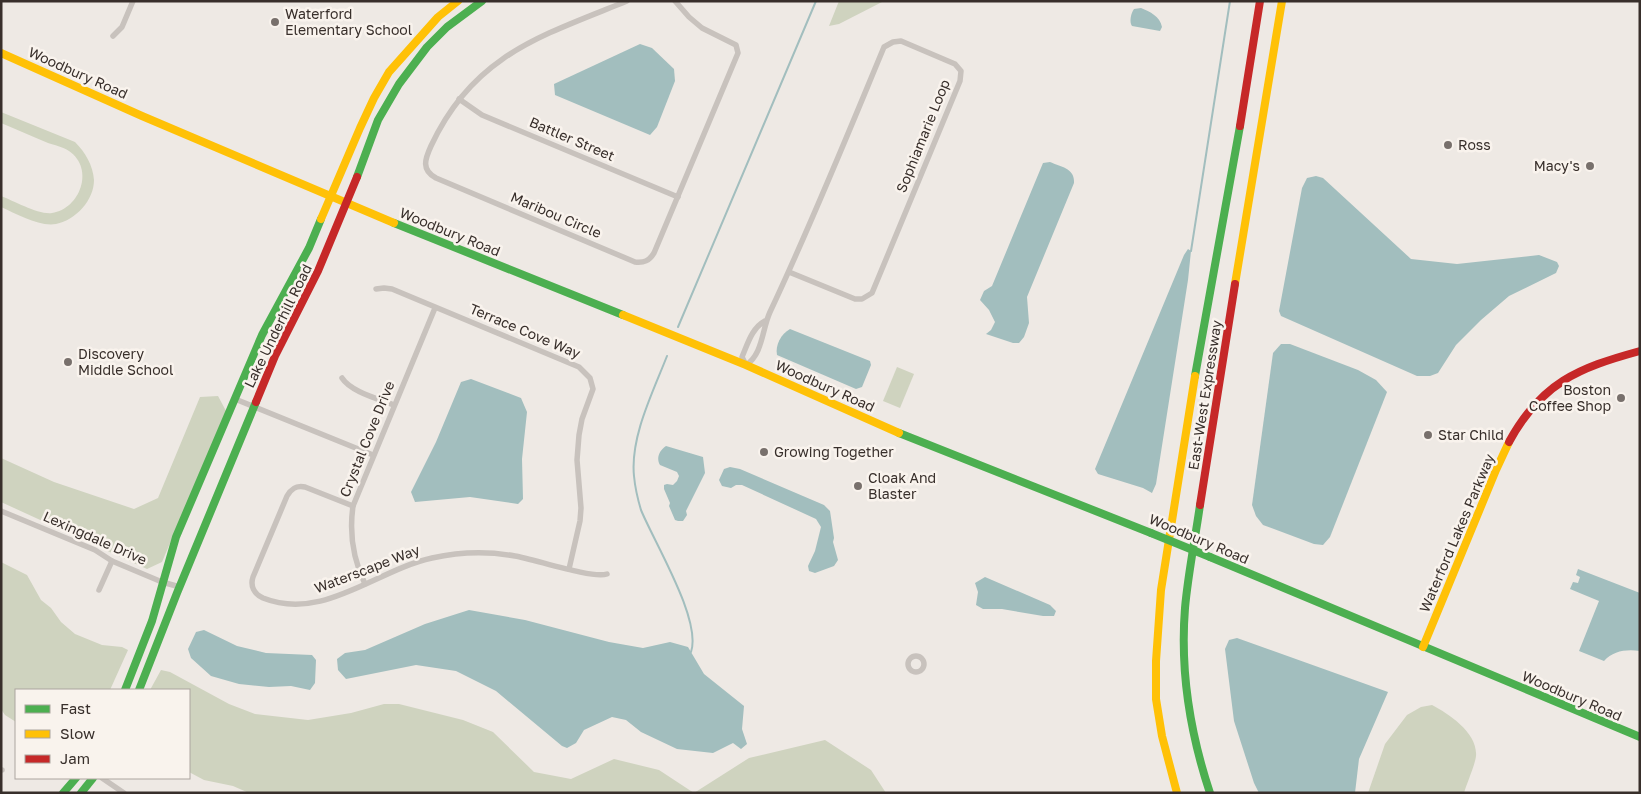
<svg xmlns="http://www.w3.org/2000/svg" width="1641" height="794" font-family="'Golos Text',sans-serif">
<style>
.green{fill:#cfd3bf}
.water{fill:#a2bebe}
.lines{fill:none;stroke-linecap:round;stroke-linejoin:round}
.stream{stroke:#a2bebe;stroke-width:2}
.street{stroke:#c8c2bd;stroke-width:5.5}
.fast{stroke:#4caf50;stroke-width:8}
.slow{stroke:#ffc107;stroke-width:8}
.jam{stroke:#c62828;stroke-width:8}
.fast-bridge{stroke:#4caf50;stroke-width:8}
.poi-dot{fill:#78706c;stroke:#f9f3ed;stroke-width:2}
.labels{text-anchor:middle;stroke-width:5;stroke-linejoin:round;paint-order:stroke}
.poi-label{font-size:14px;fill:#382f2b;stroke:#f9f3ed;text-anchor:start}
.street-label{font-size:14px;fill:#382f2b;stroke:#f9f3ed}
</style>
<rect width="100%" height="100%" fill="#eee9e4"/>
<g class="green">
<polygon points="839,1 884,1 839,24 829,26"/>
<path d="M 1,112 L 75,142 C 85,152 93,165 94,180 C 94,200 76,220 56,224 C 39,227 17,214 1,207 L 1,196 C 14,201 39,215 52,213 C 80,209 95,169 69,151 C 63,147 54,145 48,143 C 32,136 17,130 1,123 Z"/>
<polygon points="897,367 914,374 900,408 883,401"/>
<polygon points="218,396 226,411 162,562 147,569 1,502 1,458 54,482 134,509 158,498 200,397"/>
<polygon points="1,562 27,575 41,600 51,608 61,622 75,634 102,645 122,647 128,650 110,690 16,690 16,722 5,715 1,709"/>
<polygon points="161,670 170,672 229,704 255,714 308,720 351,713 384,704 399,704 463,720 493,732 534,772 571,779 614,759 659,770 694,793 749,758 825,740 871,770 886,793 249,793 233,786 204,780 189,772 189,690 150,690"/>
<path d="M 1432,705 C 1449,714 1478,733 1476,756 C 1475,765 1467,783 1464,793 L 1368,793 L 1385,744 L 1407,715 L 1421,707 Z"/>
</g>
<g class="water">
<path d="M 1141,8 C 1150,12 1160,16 1162,27 L 1160,31 L 1132,26 C 1129,22 1131,13 1134,9 Z"/>
<polygon points="640,44 652,48 674,69 675,81 657,127 650,135 555,95 554,84"/>
<path d="M 1050,162 C 1061,167 1075,168 1074,183 L 1027,297 L 1029,323 L 1024,337 L 1019,343 L 1013,343 L 986,334 L 991,330 L 995,322 L 989,310 L 980,300 L 984,291 L 992,286 L 1043,163 Z"/>
<polygon points="1316,176 1323,178 1411,259 1457,264 1539,255 1557,262 1559,266 1556,273 1509,296 1481,320 1456,345 1438,373 1430,376 1417,376 1281,316 1279,311 1302,188 1307,178"/>
<polygon points="1188,249 1191,251 1188,280 1156,484 1152,493 1143,488 1098,474 1095,469 1184,255"/>
<path d="M 790,329 L 870,361 L 871,365 L 862,387 L 856,389 L 777,355 C 775,345 781,334 790,329 Z"/>
<polygon points="1281,344 1290,344 1358,370 1376,380 1387,392 1330,537 1323,545 1314,544 1263,525 1256,516 1252,505 1273,353"/>
<polygon points="471,379 521,398 527,412 522,459 523,499 518,504 470,497 415,502 411,492 436,442 461,382"/>
<path d="M 666,446 L 703,457 L 705,473 L 686,511 L 687,515 L 683,521 L 678,521 L 675,520 L 669,506 L 670,503 L 664,489 L 664,485 L 667,484 L 673,485 L 677,481 L 679,476 L 677,472 L 660,465 C 656,458 659,451 666,446 Z"/>
<polygon points="730,467 740,469 824,505 830,511 834,538 833,542 838,560 834,566 815,573 809,571 808,566 815,551 821,527 816,519 742,485 736,485 731,488 722,486 719,480 724,469"/>
<path d="M 1578,569 L 1640,593 L 1640,651 C 1626,649 1613,651 1604,661 L 1579,651 L 1599,601 L 1570,589 L 1573,582 L 1578,583 L 1580,577 L 1576,575 Z"/>
<polygon points="985,577 1050,605 1056,611 1054,616 1043,616 1002,609 983,609 976,605 978,592 975,583"/>
<polygon points="469,610 525,620 609,642 643,648 670,642 688,647 704,674 744,706 742,729 747,744 741,749 733,743 713,753 677,749 641,732 626,720 612,717 584,730 576,743 567,748 562,746 496,691 456,671 416,665 346,679 338,670 337,659 345,653 365,650 425,624"/>
<polygon points="204,630 237,646 266,653 312,655 316,660 315,683 310,690 291,686 269,687 239,684 211,676 191,658 188,649 196,632"/>
<polygon points="1237,638 1388,692 1359,759 1355,793 1259,793 1254,783 1234,721 1225,649 1229,640"/>
</g>
<g class="lines">
<g class="stream">
<polyline points="1191,251 1230,1"/>
<polyline points="678,327 816,1"/>
<path d="M 667,356 C 653,392 630,437 634,476 C 635,487 638,500 641,510 C 654,542 702,620 691,652"/>
</g>
<g class="street">
<path d="M 627,1 C 541,36 473,55 431,146 C 425,159 421,170 436,178 L 635,262 C 644,263 649,261 654,253 L 738,53 L 736,45 L 702,28 L 689,17 L 675,1"/>
<polyline points="113,36 122,27 133,1"/>
<polyline points="459,99 482,115 678,197"/>
<polyline points="376,289 384,288 392,289 579,367 590,378 593,389 582,419 579,435 577,460 581,508 580,521 569,569"/>
<path d="M 765,321 C 752,328 748,343 742,357 L 746,365 C 763,354 762,329 770,312 C 811,225 847,136 884,47 L 893,42 L 901,41 L 955,64 L 961,71 L 960,81 L 872,293 L 862,299 L 855,299 L 789,272"/>
<path d="M 342,378 C 351,392 379,399 394,405"/>
<polyline points="235,399 373,455"/>
<path d="M 353,506 L 305,487 C 296,485 291,489 287,496 L 253,577 C 250,586 254,594 263,598 C 323,622 376,570 432,558 C 459,552 487,551 515,556 C 534,559 592,579 607,574"/>
<polyline points="1,511 95,550 112,561 162,582 180,587"/>
<path d="M 365,584 C 353,559 349,534 353,506 L 435,308"/>
<polyline points="99,590 112,561"/>
<circle cx="916" cy="664" r="8"/>
<polyline points="1,770 2,770"/>
<polyline points="102,778 124,793"/>
</g>
<g class="fast">
<polyline points="357,177 378,120 399,84 427,47 447,27 482,1"/>
<polyline points="394,223 623,315"/>
<polyline points="1195,376 1240,126"/>
<polyline points="899,433 1151,533"/>
<path d="M 1200,505 C 1195,540 1188,574 1185,608 C 1180,671 1190,733 1210,793"/>
<polyline points="1210,557 1640,737"/>
<polyline points="125,690 152,621 176,537 262,335 309,248 321,219"/>
<polyline points="139,690 177,593 256,402"/>
<polyline points="63,793 76,778"/>
<polyline points="81,793 93,778"/>
</g>
<g class="slow">
<polyline points="1,53 142,116 394,223"/>
<polyline points="321,219 360,128 374,98 389,72 438,17 458,1"/>
<polyline points="1235,284 1282,1"/>
<polyline points="623,315 746,365 899,433"/>
<polyline points="1423,647 1496,470 1509,442"/>
<polyline points="1177,793 1162,736 1156,699 1156,661 1161,590 1195,376"/>
</g>
<g class="jam">
<polyline points="1240,126 1260,1"/>
<polyline points="256,402 275,356 318,271 357,177"/>
<path d="M 1509,442 C 1541,383 1578,368 1640,351"/>
<polyline points="1200,505 1235,284"/>
</g>
<polyline class="fast-bridge" points="1151,533 1210,557"/>
</g>
<g class="poi-dot">
<circle cx="275" cy="22" r="5"/>
<circle cx="1448" cy="145" r="5"/>
<circle cx="1590" cy="166" r="5"/>
<circle cx="68" cy="362" r="5"/>
<circle cx="1621" cy="398" r="5"/>
<circle cx="1428" cy="435" r="5"/>
<circle cx="764" cy="452" r="5"/>
<circle cx="858" cy="486" r="5"/>
</g>
<g class="labels">
<g class="poi-label">
<text x="285" y="19">Waterford<tspan x="285" dy="16">Elementary School</tspan></text>
<text x="1458" y="150">Ross</text>
<text x="1580" y="171" text-anchor="end">Macy's</text>
<text x="78" y="359">Discovery<tspan x="78" dy="16">Middle School</tspan></text>
<text x="1611" y="395" text-anchor="end">Boston<tspan x="1611" dy="16">Coffee Shop</tspan></text>
<text x="1438" y="440">Star Child</text>
<text x="774" y="457">Growing Together</text>
<text x="868" y="483">Cloak And<tspan x="868" dy="16">Blaster</tspan></text>
</g>
<g class="street-label">
<text transform="translate(78 73) rotate(24)" y="5">Woodbury Road</text>
<text transform="translate(923 136) rotate(-68)" y="5">Sophiamarie Loop</text>
<text transform="translate(572 139) rotate(23)" y="5">Battler Street</text>
<text transform="translate(556 215) rotate(23)" y="5">Maribou Circle</text>
<text transform="translate(450 232) rotate(22)" y="5">Woodbury Road</text>
<text transform="translate(278 326) rotate(-64)" y="5">Lake Underhill Road</text>
<text transform="translate(525 331) rotate(23)" y="5">Terrace Cove Way</text>
<text transform="translate(825 386) rotate(24)" y="5">Woodbury Road</text>
<text transform="translate(1205 395) rotate(-81)" y="5">East-West Expressway</text>
<text transform="translate(367 439) rotate(-68)" y="5">Crystal Cove Drive</text>
<text transform="translate(1457 533) rotate(-67)" y="5">Waterford Lakes Parkway</text>
<text transform="translate(95 538) rotate(24)" y="5">Lexingdale Drive</text>
<text transform="translate(1199 539) rotate(23)" y="5">Woodbury Road</text>
<text transform="translate(367 569) rotate(-21)" y="5">Waterscape Way</text>
<text transform="translate(1572 696) rotate(23)" y="5">Woodbury Road</text>
</g>
</g>
<rect width="1641" height="794" fill="none" stroke="#382f2b" stroke-width="5"/>
<rect x="15" y="689" width="175" height="90" fill="#f9f3ed" stroke="#aca59f"/>
<rect x="25" y="705" width="25" height="8" fill="#4caf50" stroke="#aca59f"/>
<text x="60" y="714" font-size="15" fill="#382f2b">Fast</text>
<rect x="25" y="730" width="25" height="8" fill="#ffc107" stroke="#aca59f"/>
<text x="60" y="739" font-size="15" fill="#382f2b">Slow</text>
<rect x="25" y="755" width="25" height="8" fill="#c62828" stroke="#aca59f"/>
<text x="60" y="764" font-size="15" fill="#382f2b">Jam</text>
</svg>
